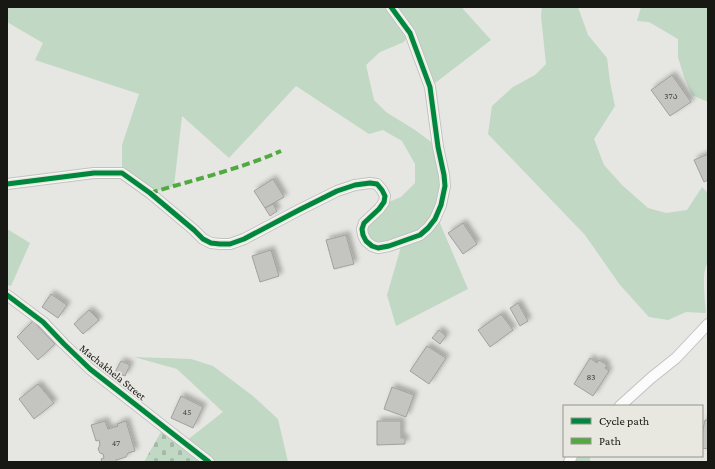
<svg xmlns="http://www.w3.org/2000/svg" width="715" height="469" font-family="'Crimson Pro','Noto Sans Georgian',serif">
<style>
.grass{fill:#c0d8c4}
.cemetery{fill:url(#cemetery-stones)}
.building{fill:#c4c4c1;stroke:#a1a09d;filter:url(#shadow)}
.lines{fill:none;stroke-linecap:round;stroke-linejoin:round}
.street-casing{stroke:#c2c2bf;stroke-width:12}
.street{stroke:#fbfbfb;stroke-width:10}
.quiet{stroke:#52a942;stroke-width:4;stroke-dasharray:8 4;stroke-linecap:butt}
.cycleway-casing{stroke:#e8e7e0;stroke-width:8}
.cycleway{stroke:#00873e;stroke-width:5}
.labels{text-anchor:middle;stroke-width:3.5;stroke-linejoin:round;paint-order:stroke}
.number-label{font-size:9px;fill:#42423f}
.street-label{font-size:11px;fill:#171714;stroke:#e8e7e0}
</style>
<defs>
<pattern id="cemetery-stones" width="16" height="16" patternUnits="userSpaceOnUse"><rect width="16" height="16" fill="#c0d8c4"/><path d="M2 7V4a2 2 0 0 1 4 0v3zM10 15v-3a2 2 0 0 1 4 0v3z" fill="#a4b9a8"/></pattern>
<filter id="shadow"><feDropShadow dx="3.5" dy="-3.5" stdDeviation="2" flood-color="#0004"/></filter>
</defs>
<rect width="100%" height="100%" fill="#e6e6e2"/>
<g class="grass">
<polygon points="7,7 464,7 463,9 491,40 430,87 409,34 404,42 380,52 366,65 374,100 386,112 415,130 438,147 446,173 439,221 468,289 396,326 387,295 403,240 385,245 372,241 367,231 371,221 382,213 389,202 401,197 415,183 415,164 402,141 383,130 369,134 296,86 229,158 182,116 174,186 150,193 122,173 122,145 139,94 35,60 43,43 7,22"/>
<path d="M 542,7 L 578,7 L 588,35 L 607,58 L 610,82 L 615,106 L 594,139 L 604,165 L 622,185 L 648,208 L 666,213 L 687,210 L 702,187 L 708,193 L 708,263 C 701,270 705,302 706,313 L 686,312 L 668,320 L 649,317 L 620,285 L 585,235 L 488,134 L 492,106 L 513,87 L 535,75 L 546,64 L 541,16 Z"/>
<polygon points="641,7 708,7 708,102 692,95 684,77 678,57 678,39 649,22 637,21"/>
<polygon points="7,229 30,243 11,286 7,285"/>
<polygon points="134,357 191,359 213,366 253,396 278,419 288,462 216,462 186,441 223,412 177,369"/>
<polygon points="572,456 590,456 590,462 569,462"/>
</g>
<polygon class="cemetery" points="162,430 202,462 144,462"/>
<g class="building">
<polygon points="672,75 691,102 670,116 651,90"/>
<polygon points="708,154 708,180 704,182 694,160"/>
<polygon points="273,179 284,197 265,208 254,191"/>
<polygon points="273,204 277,211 270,216 265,208"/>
<polygon points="463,223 477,244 463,254 448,233"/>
<polygon points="346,235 354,264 334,269 326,240"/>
<polygon points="271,250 279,276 260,282 252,256"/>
<polygon points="51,294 67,305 58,318 42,307"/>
<polygon points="518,303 528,321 520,326 510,308"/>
<polygon points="89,310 99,320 83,334 74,324"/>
<polygon points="501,314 513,330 490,347 478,330"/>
<polygon points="33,321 55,344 38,360 17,337"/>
<polygon points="439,330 446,336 440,344 432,338"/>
<polygon points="427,346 446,358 429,384 410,371"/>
<polygon points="590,358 597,363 599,360 607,365 605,368 609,371 593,396 574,384"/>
<polygon points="121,361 130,365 125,376 115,372"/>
<polygon points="38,384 54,403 34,419 19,399"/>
<polygon points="392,387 414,395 406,417 384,409"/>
<polygon points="181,396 203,407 193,428 171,418"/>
<polygon points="705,420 708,420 708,449 702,448 702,434"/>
<polygon points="105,421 108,429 118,426 117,424 126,421 135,451 128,453 126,457 116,460 117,462 102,462 101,459 104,458 103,454 100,453 98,449 100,445 99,440 96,441 91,425"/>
<polygon points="377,421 401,421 401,438 405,438 405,444 377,445"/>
</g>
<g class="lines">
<defs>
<g id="street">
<polyline points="7,184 94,173 122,173 150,193 194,230 203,239 211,243 220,244 230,244 244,239 299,210 337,191 355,185 370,183 377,184 382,190 385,196 384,202 379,209 364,223 362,229 363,235 366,241 372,246 378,248 389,246 420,235 428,228 435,219 441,205 445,186 444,175 438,147 430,87 410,33 391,7"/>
<polyline points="7,295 43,322 64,344 90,369 209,462"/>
<polyline points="620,406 651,378 676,358 708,324"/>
<polyline points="569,462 572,456"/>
</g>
</defs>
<use href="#street" class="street-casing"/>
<use href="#street" class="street"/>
<path class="quiet" d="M 150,193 C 193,180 240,169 281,151"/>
<defs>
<g id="cycleway">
<polyline points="7,184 94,173 122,173 150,193 194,230 203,239 211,243 220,244 230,244 244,239 299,210 337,191 355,185 370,183 377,184 382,190 385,196 384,202 379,209 364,223 362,229 363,235 366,241 372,246 378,248 389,246 420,235 428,228 435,219 441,205 445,186 444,175 438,147 430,87 410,33 391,7"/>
<polyline points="7,295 43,322 64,344 90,369 209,462"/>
</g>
</defs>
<use href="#cycleway" class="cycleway-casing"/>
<use href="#cycleway" class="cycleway"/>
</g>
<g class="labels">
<g class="number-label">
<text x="671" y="99">37ა</text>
<text x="591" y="380">83</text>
<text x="187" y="415">45</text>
<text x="116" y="446">47</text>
</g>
<g class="street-label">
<text transform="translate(113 372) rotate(39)" y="4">Machakhela Street</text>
</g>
</g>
<rect width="715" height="469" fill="none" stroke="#171714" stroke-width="16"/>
<rect x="563" y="405" width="140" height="52" fill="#e8e7e0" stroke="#94948e"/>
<rect x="571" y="418" width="20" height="6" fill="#00873e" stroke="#94948e"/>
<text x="599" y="425" font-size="12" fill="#171714">Cycle path</text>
<rect x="571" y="438" width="20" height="6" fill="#52a942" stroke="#94948e"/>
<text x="599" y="445" font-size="12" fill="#171714">Path</text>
</svg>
